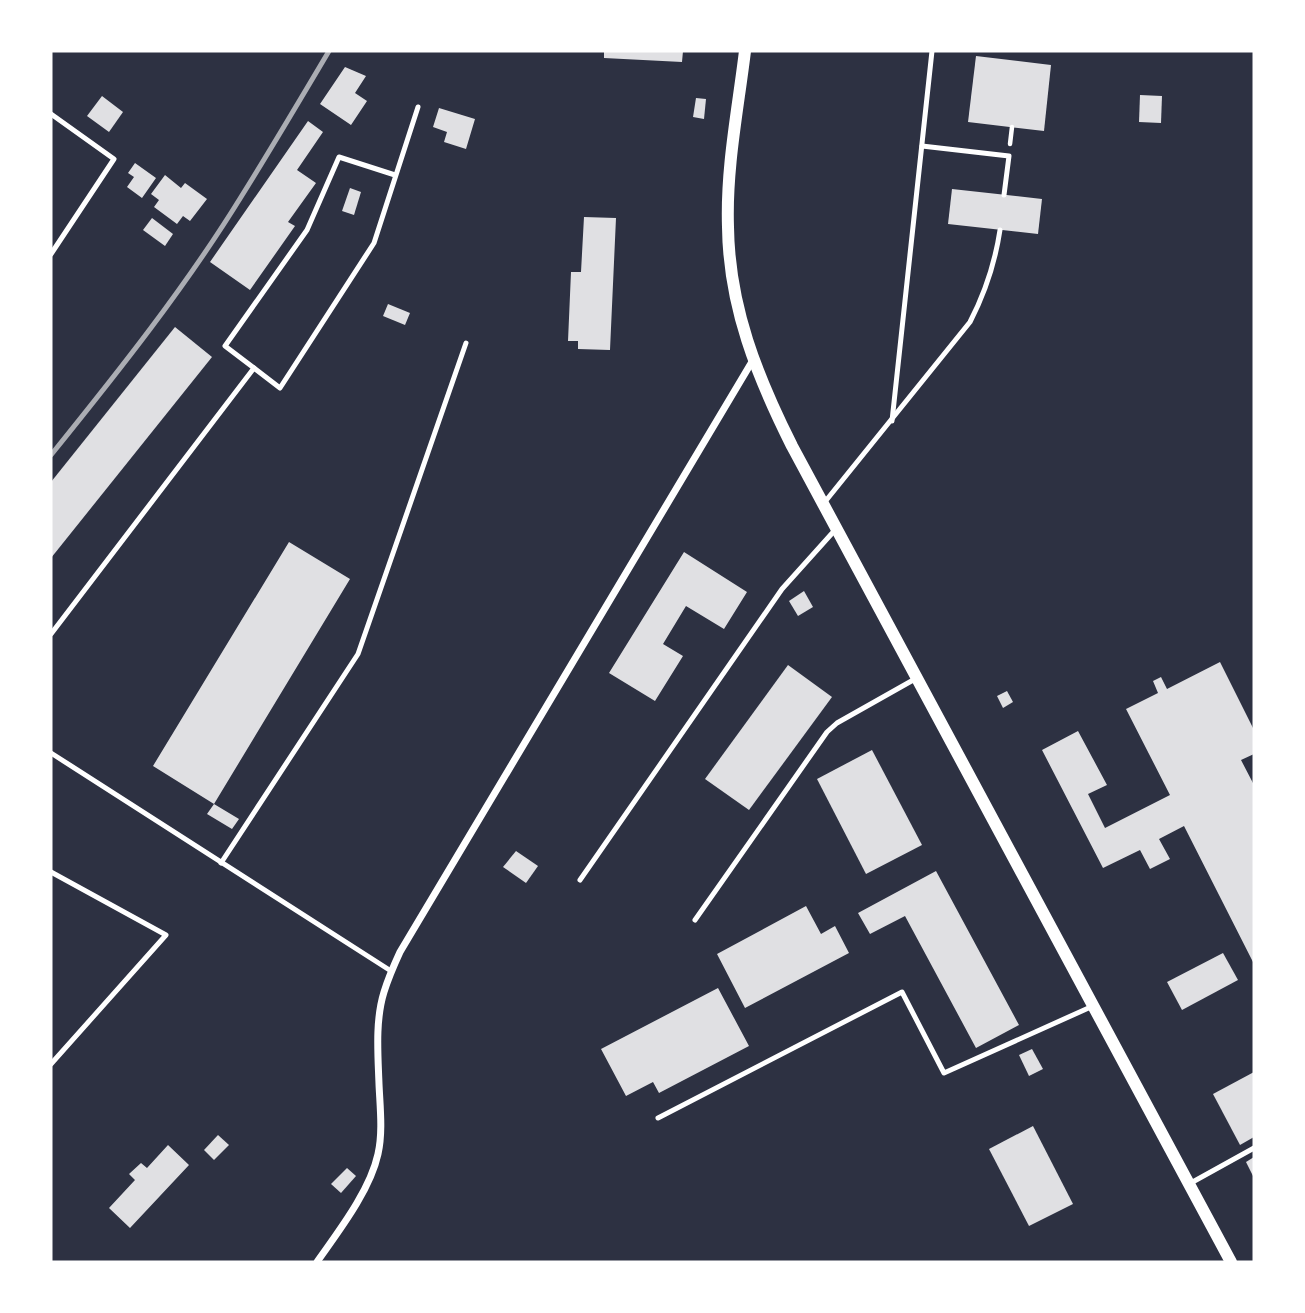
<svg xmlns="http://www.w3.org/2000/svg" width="1305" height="1313" font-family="'Alegreya Sans',sans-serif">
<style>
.building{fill:#e0e0e3}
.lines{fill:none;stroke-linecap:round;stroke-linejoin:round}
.path{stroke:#fff;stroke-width:4.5}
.service{stroke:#fff;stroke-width:5}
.minor{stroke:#fff;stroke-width:7}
.tertiary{stroke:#fff;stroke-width:12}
.rail{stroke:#abadb3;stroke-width:5}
</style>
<rect width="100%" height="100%" fill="#2d3142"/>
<g class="building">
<polygon points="604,51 683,51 682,62 604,58"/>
<polygon points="976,56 1051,65 1044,131 968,122"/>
<polygon points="345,67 366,76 355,93 367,101 351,125 320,104"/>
<polygon points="1140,95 1162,96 1161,123 1139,122"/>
<polygon points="102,96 123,112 109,132 87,116"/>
<polygon points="696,98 706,99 704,119 693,117"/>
<polygon points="439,108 475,119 466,149 444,142 447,132 433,127"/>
<polygon points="308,121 323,132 297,170 316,183 288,222 295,226 250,290 210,262"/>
<polygon points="135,163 156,178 142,198 127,187 134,177 128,173"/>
<polygon points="165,175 181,188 185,183 207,199 190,221 183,216 177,224 154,207 159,200 151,194"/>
<polygon points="350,188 361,192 354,215 342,211"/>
<polygon points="952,189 1042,199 1038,234 948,224"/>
<polygon points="584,217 616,218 610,350 578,349 578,341 568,341 571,272 581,272"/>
<polygon points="152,218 173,234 165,246 143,230"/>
<polygon points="388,304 410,313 405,325 383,316"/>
<polygon points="175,327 212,357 51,558 51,482"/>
<polygon points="289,542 350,579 214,804 239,819 232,829 207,814 214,804 153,766"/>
<polygon points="684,552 747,592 724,629 686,606 663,644 683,656 655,701 609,673"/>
<polygon points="804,591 813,607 798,616 789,601"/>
<polygon points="1220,662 1254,730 1254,754 1241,760 1254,785 1254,964 1184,826 1159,839 1170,859 1150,869 1140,850 1103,868 1042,750 1078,731 1107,785 1088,794 1105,828 1170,795 1126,709 1158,693 1153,681 1161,677 1167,689"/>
<polygon points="788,665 832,697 749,810 705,779"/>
<polygon points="1007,691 1013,702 1003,708 997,696"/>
<polygon points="872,750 922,845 866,874 817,779"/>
<polygon points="516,851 538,866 526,883 503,867"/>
<polygon points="936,871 1019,1025 976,1048 905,916 870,934 858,913"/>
<polygon points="806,906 821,934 835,926 849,953 745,1008 717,954"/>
<polygon points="1223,953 1238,980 1182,1010 1167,982"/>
<polygon points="718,988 749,1046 659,1093 653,1082 626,1096 601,1049"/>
<polygon points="1032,1049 1043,1069 1029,1076 1019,1055"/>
<polygon points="1254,1072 1254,1137 1240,1145 1213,1094"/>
<polygon points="1033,1126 1073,1204 1029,1226 989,1149"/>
<polygon points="218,1135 229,1145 214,1160 204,1150"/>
<polygon points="168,1145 189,1165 130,1228 109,1208 135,1180 129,1174 141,1163 147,1168"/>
<polygon points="1254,1157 1254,1178 1246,1162"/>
<polygon points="347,1168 356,1176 341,1193 331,1184"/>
</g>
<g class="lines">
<polyline class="path" points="1010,144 1012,127"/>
<g class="service">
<polyline points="51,114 114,159 51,254"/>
<polyline points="922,146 1009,156 1004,195"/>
<polyline points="254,368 225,346 307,230 339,157 395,175"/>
<polyline points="892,421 932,51"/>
<path d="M 824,503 L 970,322 C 985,293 995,263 1000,230"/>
<polyline points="51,634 254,368 280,388 374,243 418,107"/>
<polyline points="51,753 391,971"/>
<polyline points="221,863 358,654 466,343"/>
<polyline points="51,872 166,935 51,1064"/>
<polyline points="580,880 782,589 835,530"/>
<polyline points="695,920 827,732 837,723 915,679"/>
<polyline points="658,1118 902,992 944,1073 1093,1006"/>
<polyline points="1189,1184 1254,1148"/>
</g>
<path class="minor" d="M 317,1262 C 338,1232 370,1191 378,1154 C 383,1132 380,1107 379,1084 C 378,1055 375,1021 384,992 C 388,979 394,965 400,952 L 753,360"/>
<path class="tertiary" d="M 745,51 C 738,109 726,168 728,227 C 729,307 757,376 792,446 L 1231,1262"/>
<path class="rail" d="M 51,455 C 118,372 185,288 241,197 C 271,149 300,100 329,51"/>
</g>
<rect width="1305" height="1313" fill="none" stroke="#ffffff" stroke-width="105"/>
</svg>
